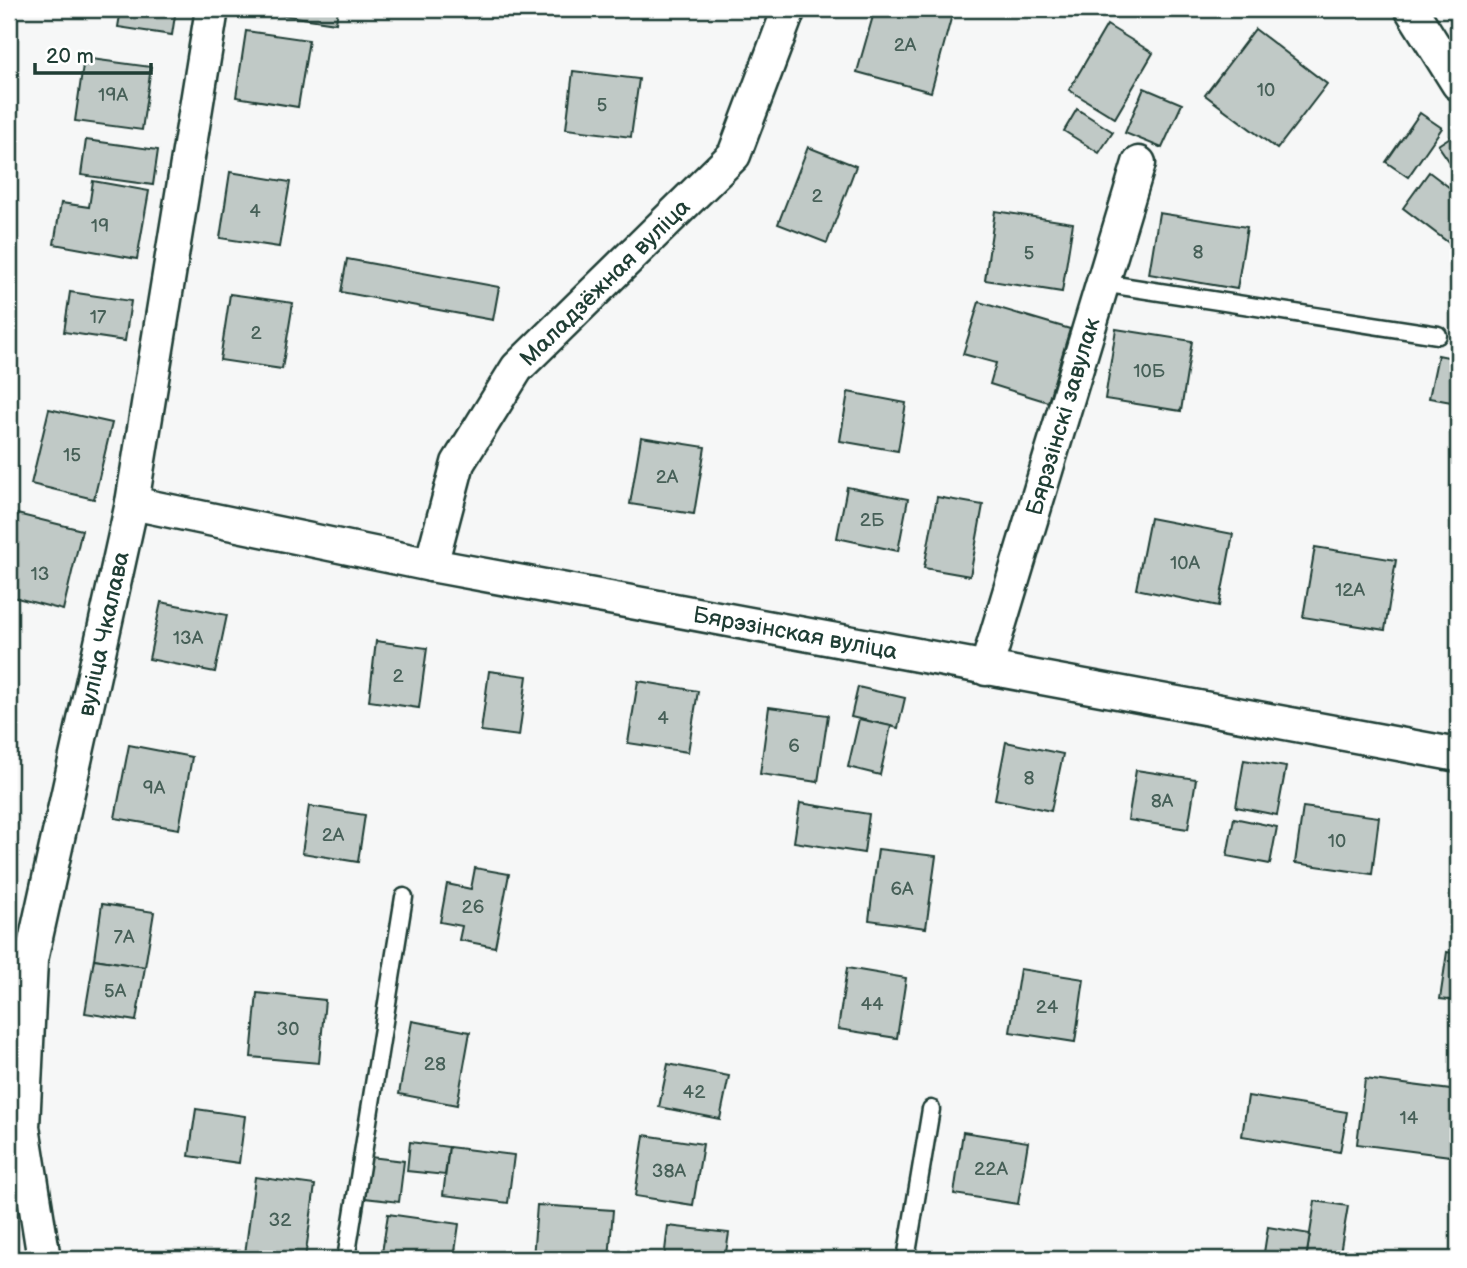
<svg xmlns="http://www.w3.org/2000/svg" width="1467" height="1268" font-family="'Balsamiq Sans',sans-serif">
<style>
.building{fill:#c0c9c6;stroke:#1f3d34;stroke-width:2}
.lines{fill:none;stroke-linecap:round;stroke-linejoin:round}
.lane-casing{stroke:#1f3d34;stroke-width:21}
.street-casing{stroke:#1f3d34;stroke-width:37}
.lane{stroke:#fff;stroke-width:16}
.street{stroke:#fff;stroke-width:32}
.labels{text-anchor:middle;stroke-width:6;stroke-linejoin:round;paint-order:stroke}
.number-label{font-size:19px;fill:#476058}
.street-label{font-size:23px;fill:#1f3d34;stroke:#fff}
</style>
<rect width="100%" height="100%" fill="#f6f7f7"/>
<filter id="ink" filterUnits="userSpaceOnUse"><feTurbulence type="fractalNoise" baseFrequency=".0143" numOctaves="2"/><feDisplacementMap in="SourceGraphic" scale="14" xChannelSelector="R" yChannelSelector="G"/><feConvolveMatrix kernelMatrix="1 2 1 2 8 2 1 2 1" color-interpolation-filters="sRGB"/></filter>
<g filter="url(#ink)">
<g class="building">
<polygon points="121,9 176,9 172,35 118,27"/>
<polygon points="269,9 338,9 336,23 268,13"/>
<polygon points="875,9 929,9 952,15 931,92 857,72"/>
<polygon points="1107,25 1153,53 1115,118 1069,90"/>
<polygon points="1255,29 1327,84 1277,149 1205,95"/>
<polygon points="246,31 309,40 298,107 236,97"/>
<polygon points="84,58 151,67 142,130 75,121"/>
<polygon points="573,71 639,79 631,137 566,129"/>
<polygon points="1144,88 1182,104 1162,148 1125,133"/>
<polygon points="1077,109 1113,132 1099,153 1064,131"/>
<polygon points="1420,113 1442,128 1408,177 1386,162"/>
<polygon points="1458,132 1458,174 1438,145"/>
<polygon points="86,140 158,150 153,185 81,175"/>
<polygon points="808,147 856,166 827,243 778,224"/>
<polygon points="230,172 290,182 279,247 220,238"/>
<polygon points="1429,172 1458,194 1458,232 1449,243 1403,208"/>
<polygon points="93,181 149,191 137,259 54,244 61,203 89,207"/>
<polygon points="995,211 1073,223 1062,292 985,280"/>
<polygon points="1159,213 1247,227 1237,289 1149,274"/>
<polygon points="347,259 499,287 493,320 341,292"/>
<polygon points="70,292 131,301 125,341 64,332"/>
<polygon points="230,294 293,303 282,369 220,360"/>
<polygon points="979,302 1070,329 1048,402 990,384 996,363 963,354"/>
<polygon points="1116,329 1192,341 1181,411 1105,399"/>
<polygon points="1438,355 1458,359 1457,403 1429,398"/>
<polygon points="848,392 906,403 898,451 840,441"/>
<polygon points="49,409 112,423 94,499 31,484"/>
<polygon points="641,437 705,447 694,514 630,504"/>
<polygon points="847,487 908,499 898,551 837,538"/>
<polygon points="937,497 983,505 970,576 924,568"/>
<polygon points="17,514 82,530 63,610 9,596 9,549"/>
<polygon points="1150,518 1233,534 1219,606 1136,589"/>
<polygon points="1315,547 1396,560 1385,630 1303,617"/>
<polygon points="161,602 227,615 215,672 149,659"/>
<polygon points="376,641 427,648 419,708 369,701"/>
<polygon points="489,671 527,676 519,736 481,731"/>
<polygon points="638,681 698,691 688,752 628,743"/>
<polygon points="858,687 905,698 898,728 851,717"/>
<polygon points="769,707 828,715 818,782 760,774"/>
<polygon points="859,719 891,726 880,775 848,767"/>
<polygon points="1006,742 1063,754 1051,811 995,799"/>
<polygon points="129,745 192,757 179,829 115,818"/>
<polygon points="1244,760 1286,767 1277,815 1236,807"/>
<polygon points="1136,770 1196,779 1188,829 1128,820"/>
<polygon points="800,803 869,814 864,853 794,842"/>
<polygon points="309,806 365,815 358,862 302,853"/>
<polygon points="1303,807 1379,817 1372,874 1295,863"/>
<polygon points="1234,818 1277,827 1270,864 1227,856"/>
<polygon points="878,849 936,856 926,928 869,920"/>
<polygon points="475,868 509,874 495,947 459,940 462,926 440,922 447,884 471,889"/>
<polygon points="102,904 154,912 145,967 94,959"/>
<polygon points="1447,952 1458,954 1458,1001 1440,999"/>
<polygon points="94,959 145,967 136,1021 85,1013"/>
<polygon points="847,968 906,978 897,1038 838,1029"/>
<polygon points="1020,969 1084,979 1075,1042 1010,1032"/>
<polygon points="257,993 325,1000 319,1063 251,1057"/>
<polygon points="412,1021 470,1032 457,1105 399,1094"/>
<polygon points="668,1064 729,1076 720,1119 659,1107"/>
<polygon points="1365,1079 1458,1091 1458,1157 1357,1144"/>
<polygon points="1248,1096 1347,1112 1340,1152 1242,1136"/>
<polygon points="196,1109 245,1116 239,1163 189,1156"/>
<polygon points="963,1132 1028,1142 1018,1204 954,1194"/>
<polygon points="644,1135 703,1144 693,1205 635,1196"/>
<polygon points="410,1142 449,1147 445,1175 407,1171"/>
<polygon points="449,1147 514,1155 508,1203 443,1195"/>
<polygon points="370,1157 404,1161 399,1202 365,1198"/>
<polygon points="255,1177 315,1185 305,1259 245,1254"/>
<polygon points="1315,1201 1348,1206 1339,1259 1306,1259"/>
<polygon points="537,1205 613,1210 609,1259 533,1259"/>
<polygon points="388,1214 459,1224 454,1259 381,1259"/>
<polygon points="668,1226 729,1233 725,1259 664,1259"/>
<polygon points="1268,1227 1310,1234 1306,1259 1263,1259"/>
</g>
<g class="lines">
<defs>
<g id="lane">
<polyline points="1102,283 1438,335"/>
<polyline points="346,1259 404,897"/>
<polyline points="906,1259 931,1109"/>
</g>
<g id="street">
<polyline points="1411,9 1458,84"/>
<path id="s1" d="M 132,503 L 431,565 L 1458,755"/>
<path id="s2" d="M 431,565 L 458,463 L 517,368 L 734,155 L 789,9"/>
<path id="s3" d="M 986,669 L 1139,163"/>
<path id="s4" d="M 44,1259 L 23,1127 L 31,960 L 132,503 L 212,9"/>
</g>
</defs>
<use href="#lane" class="lane-casing"/>
<use href="#street" class="street-casing"/>
<use href="#lane" class="lane"/>
<use href="#street" class="street"/>
</g>
</g>
<g class="labels">
<g class="number-label">
<text x="905" y="51">2А</text>
<text x="1266" y="96">10</text>
<text x="113" y="101">19А</text>
<text x="602" y="111">5</text>
<text x="817" y="202">2</text>
<text x="255" y="217">4</text>
<text x="100" y="232">19</text>
<text x="1198" y="258">8</text>
<text x="1029" y="259">5</text>
<text x="98" y="323">17</text>
<text x="256" y="339">2</text>
<text x="1149" y="377">10Б</text>
<text x="72" y="461">15</text>
<text x="667" y="483">2А</text>
<text x="872" y="526">2Б</text>
<text x="1185" y="569">10А</text>
<text x="40" y="580">13</text>
<text x="1350" y="596">12А</text>
<text x="188" y="644">13А</text>
<text x="398" y="682">2</text>
<text x="663" y="724">4</text>
<text x="794" y="752">6</text>
<text x="1029" y="784">8</text>
<text x="154" y="794">9А</text>
<text x="1162" y="807">8А</text>
<text x="333" y="841">2А</text>
<text x="1337" y="847">10</text>
<text x="902" y="895">6А</text>
<text x="473" y="913">26</text>
<text x="124" y="943">7А</text>
<text x="115" y="997">5А</text>
<text x="872" y="1010">44</text>
<text x="1047" y="1013">24</text>
<text x="288" y="1035">30</text>
<text x="435" y="1070">28</text>
<text x="694" y="1098">42</text>
<text x="1409" y="1124">14</text>
<text x="991" y="1175">22А</text>
<text x="669" y="1177">38А</text>
<text x="280" y="1226">32</text>
</g>
<g class="street-label">
<text dy="8" stroke="none"><textPath href="#s2" startOffset="340">Маладзёжная вуліца</textPath></text>
<text dy="8" stroke="none"><textPath href="#s3" startOffset="264">Бярэзінскі завулак</textPath></text>
<text dy="8" stroke="none"><textPath href="#s1" startOffset="676">Бярэзінская вуліца</textPath></text>
<text dy="8" stroke="none"><textPath href="#s4" startOffset="635">вуліца Чкалава</textPath></text>
</g>
</g>
<rect width="1467" height="1268" fill="none" stroke="#fff" stroke-width="35"/>
<rect x="18" y="18" width="1432" height="1233" fill="none" stroke="#1f3d34" stroke-width="2.5" filter="url(#ink)"/>
<path d="M35 63v10h116v-10" fill="none" stroke="#1f3d34" stroke-width="3.5"/>
<text x="46" y="63" font-size="21" fill="#1f3d34" stroke="#ffffff" stroke-width="5" paint-order="stroke">20 m</text>
</svg>
